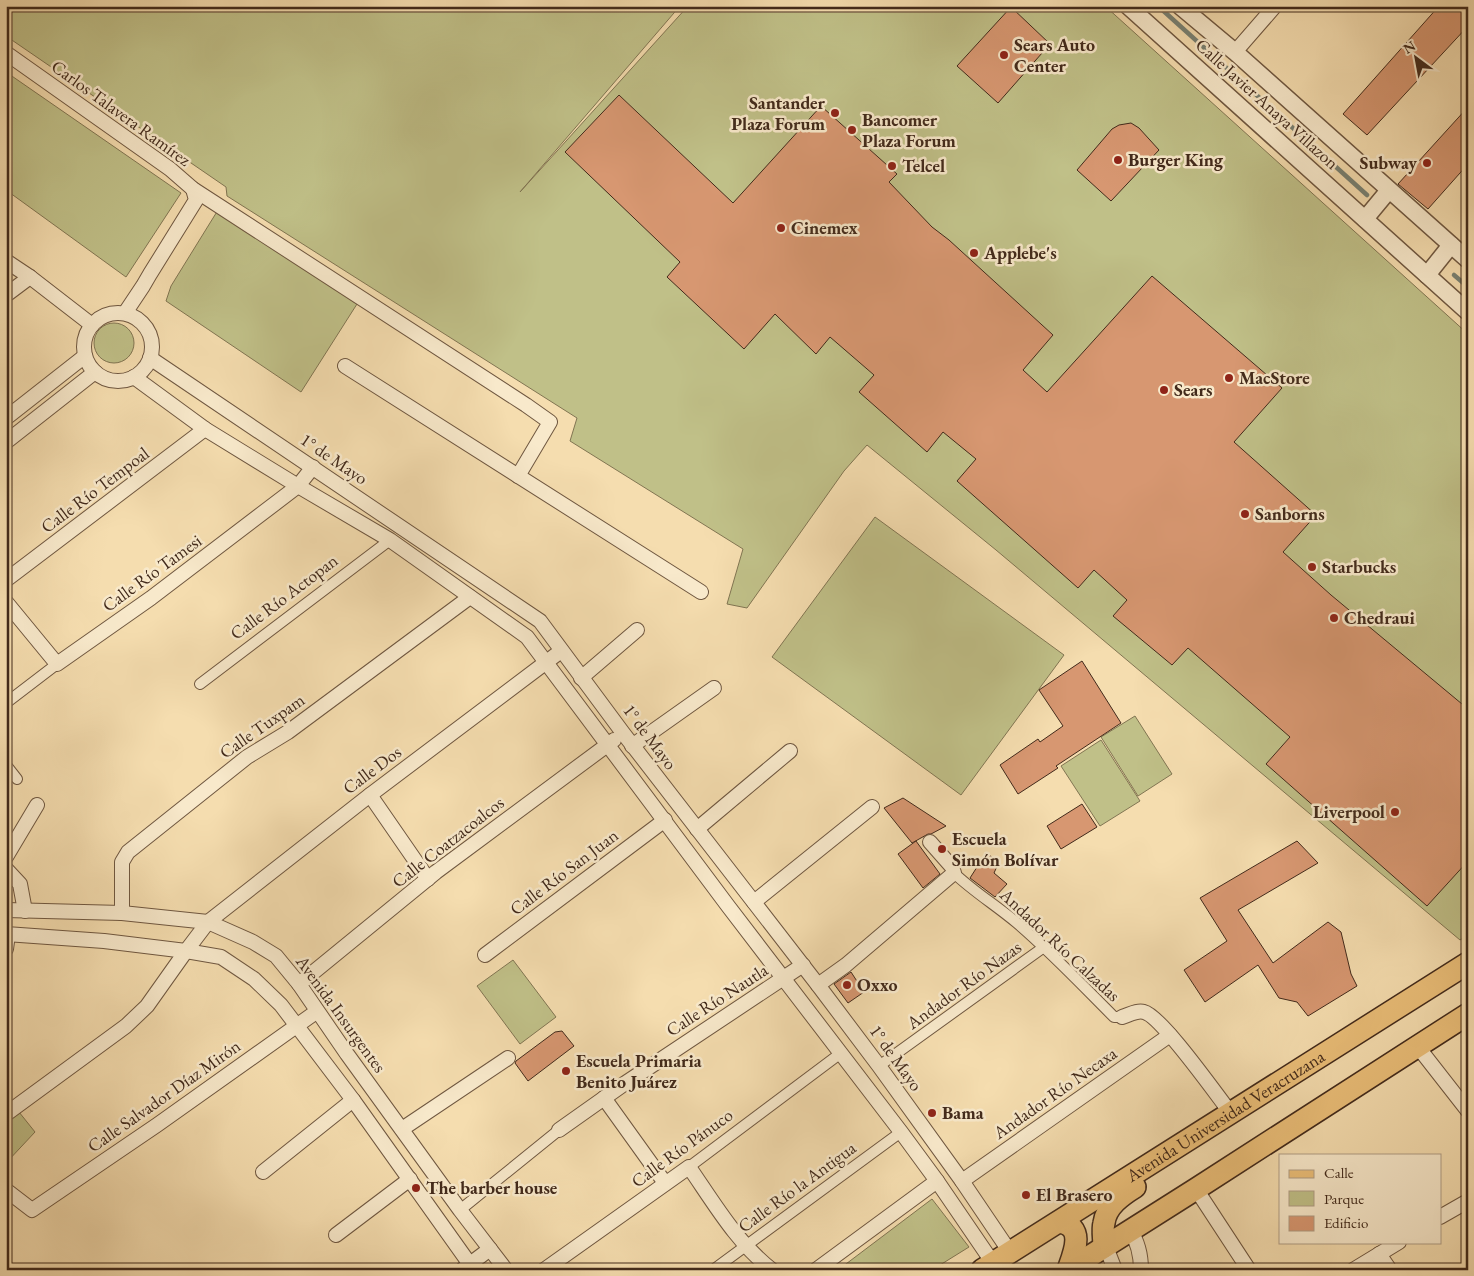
<svg xmlns="http://www.w3.org/2000/svg" width="1474" height="1276" font-family="'EB Garamond',serif">
<style>
.green{fill:#c0c088;stroke:#817552}
.lines{fill:none;stroke-linecap:round;stroke-linejoin:round}
.stream{stroke:#788173;stroke-width:4.5}
.building{fill:#d79771;stroke:#422a1b}
.pedestrian-casing{stroke:#6f5740;stroke-width:12}
.minor-casing{stroke:#6f5740;stroke-width:16}
.tertiary-casing{stroke:#6f5740;stroke-width:19}
.primary-casing{stroke:#422a1b;stroke-width:24}
.pedestrian{stroke:#f8e9cb;stroke-width:10}
.minor{stroke:#f8e9cb;stroke-width:14}
.tertiary{stroke:#f8e9cb;stroke-width:16}
.primary{stroke:#eabe78;stroke-width:21}
.poi-dot{fill:#8f2418;stroke:#f8e9cb;stroke-width:2}
.labels{text-anchor:middle;stroke-width:5;stroke-linejoin:round;paint-order:stroke}
.poi-label{font-size:18px;font-weight:bold;fill:#422a1b;stroke:#f8e9cb;text-anchor:start}
.street-label{font-size:18px;fill:#422a1b;stroke:#f8e9cb}
</style>
<rect width="100%" height="100%" fill="#f5ddaf"/>
<filter id="stains"><feTurbulence type="fractalNoise" baseFrequency=".004" numOctaves="4"/><feColorMatrix values="0 0 0 0 .2 0 0 0 0 .09 0 0 0 0 .02 0 0 0 .5 -.17"/></filter>
<radialGradient id="worn" r=".72"><stop offset=".6" stop-color="#630" stop-opacity="0"/><stop offset="1" stop-color="#630" stop-opacity=".3"/></radialGradient>
<g class="green">
<polygon points="6,6 680,6 520,192 688,6 1105,6 1468,334 1468,935 1460,940 996,550 867,445 844,471 747,608 727,604 743,549 570,441 577,418 227,196 226,187 6,36"/>
<polygon points="6,72 181,193 126,277 6,190"/>
<polygon points="218,210 357,304 301,392 166,301 171,286"/>
<circle cx="114" cy="343" r="20"/>
<polygon points="875,517 1064,655 961,795 772,657"/>
<polygon points="1135,716 1172,774 1138,796 1101,737"/>
<polygon points="1101,740 1140,801 1100,826 1061,766"/>
<polygon points="513,960 556,1017 520,1044 477,986"/>
<polygon points="15,1107 35,1132 6,1163 6,1114"/>
<polygon points="932,1199 969,1247 932,1270 838,1270"/>
</g>
<g class="lines">
<g class="stream">
<polyline points="1158,6 1367,195"/>
<polyline points="1454,275 1468,287"/>
</g>
</g>
<g class="building">
<polygon points="1439,6 1468,6 1468,26 1367,135 1343,114"/>
<polygon points="1011,7 1050,44 998,103 957,66"/>
<polygon points="619,95 733,203 821,106 897,174 889,182 932,227 949,240 1053,335 1023,370 1047,392 1152,276 1282,388 1234,442 1316,515 1283,552 1331,595 1468,709 1468,861 1427,906 1266,764 1290,737 1188,648 1172,665 1113,616 1127,600 1094,570 1078,588 957,481 976,459 943,432 927,452 859,392 874,375 830,337 816,354 775,314 744,349 667,277 680,262 565,152"/>
<polygon points="1468,107 1468,164 1428,209 1398,184"/>
<polygon points="1131,123 1139,128 1159,150 1111,201 1077,170 1112,129 1119,125"/>
<polygon points="1082,661 1121,723 1056,766 1058,768 1018,794 1000,765 1038,739 1040,742 1063,726 1039,690"/>
<polygon points="903,798 946,826 931,834 928,834 912,843 884,808"/>
<polygon points="1082,804 1097,827 1061,849 1047,826"/>
<polygon points="916,841 940,874 923,888 898,854"/>
<polygon points="1297,841 1318,863 1238,910 1273,963 1328,922 1341,932 1351,974 1357,986 1308,1016 1297,1002 1279,998 1258,965 1205,1002 1184,970 1227,941 1200,898"/>
<polygon points="986,853 999,862 994,873 1007,884 995,897 970,878"/>
<polygon points="851,972 864,992 848,1003 834,984"/>
<polygon points="562,1031 574,1046 528,1081 515,1063 516,1061 555,1032"/>
</g>
<g class="lines">
<defs>
<g id="pedestrian">
<polyline points="200,684 390,540"/>
<polyline points="6,703 57,664"/>
<polyline points="6,765 17,779"/>
<path d="M 954,873 C 974,892 997,906 1017,923 C 1051,952 1082,985 1114,1017 L 1122,1017"/>
<polyline points="879,1066 1044,947"/>
<polyline points="689,1167 841,1053"/>
<polyline points="460,1210 559,1130"/>
<polyline points="713,1270 901,1132"/>
</g>
<g id="minor">
<polyline points="1235,52 1275,6"/>
<polyline points="6,53 170,169 193,189 526,405 550,422 518,476"/>
<polyline points="6,261 30,277 92,325"/>
<polyline points="6,295 30,277"/>
<circle cx="118" cy="347" r="34"/>
<polyline points="125,313 143,286 150,274 196,200 193,189"/>
<polyline points="150,358 540,621 623,733 818,985 879,1066 962,1181 1010,1252"/>
<polyline points="345,366 701,592"/>
<polyline points="134,377 205,429 298,486 390,540 527,637 728,906 901,1132 937,1181 993,1263"/>
<polyline points="6,418 85,356"/>
<polyline points="6,442 95,372"/>
<polyline points="6,580 205,429"/>
<polyline points="6,602 57,664 151,598 298,486 313,467"/>
<polyline points="581,678 637,630"/>
<polyline points="632,746 714,688"/>
<polyline points="370,795 428,879"/>
<polyline points="697,829 790,751"/>
<polyline points="6,857 37,805"/>
<polyline points="6,869 20,884 25,911"/>
<polyline points="754,902 872,807"/>
<polyline points="6,910 122,913 208,922 253,942 276,956 299,984 347,1054 460,1210 506,1270"/>
<polyline points="122,913 122,862 128,852 247,757 288,732 470,597"/>
<polyline points="6,934 104,941 186,951 221,957 254,979 281,1005 353,1100 474,1270"/>
<polyline points="6,949 8,934"/>
<polyline points="485,955 665,820"/>
<polyline points="299,984 436,872 614,740"/>
<polyline points="818,985 846,965 954,873 952,867 930,842"/>
<path d="M 1122,1017 C 1129,1015 1137,1010 1144,1012 C 1161,1016 1216,1094 1230,1112"/>
<polyline points="1418,1047 1468,1111"/>
<polyline points="604,1098 665,1183"/>
<polyline points="6,1114 126,1026 147,1006 186,951 208,922 370,795 561,651"/>
<polyline points="402,1129 508,1058"/>
<polyline points="559,1130 624,1084 803,965"/>
<polyline points="263,1172 353,1100"/>
<polyline points="962,1181 1170,1035"/>
<polyline points="1196,1189 1249,1270"/>
<polyline points="6,1190 32,1210 157,1125 316,1012"/>
<polyline points="1440,1217 1468,1201"/>
<path d="M 1130,1230 C 1138,1242 1141,1255 1141,1270"/>
<polyline points="336,1235 410,1179"/>
<polyline points="1104,1247 1108,1252 1115,1270"/>
<polyline points="1379,1254 1390,1270"/>
<polyline points="462,1270 490,1249"/>
<path d="M 544,1270 L 689,1167 C 714,1203 737,1243 772,1270"/>
<polyline points="816,1270 937,1181"/>
<polyline points="1353,1270 1399,1242"/>
</g>
<g id="tertiary">
<polyline points="1128,6 1468,312"/>
<polyline points="1180,6 1235,52 1468,260"/>
<polyline points="1365,219 1389,190"/>
<polyline points="1427,275 1451,245"/>
</g>
<g id="primary">
<path d="M 1059,1222 C 1086,1226 1074,1253 1068,1270"/>
<path d="M 1104,1247 C 1104,1239 1102,1230 1104,1223 C 1106,1206 1122,1195 1135,1187"/>
<path id="s1" d="M 982,1270 L 1468,963"/>
<polyline points="1068,1270 1196,1189 1468,1014"/>
</g>
</defs>
<use href="#pedestrian" class="pedestrian-casing"/>
<use href="#minor" class="minor-casing"/>
<use href="#tertiary" class="tertiary-casing"/>
<use href="#primary" class="primary-casing"/>
<use href="#pedestrian" class="pedestrian"/>
<use href="#minor" class="minor"/>
<use href="#tertiary" class="tertiary"/>
<use href="#primary" class="primary"/>
</g>
<g class="poi-dot">
<circle cx="1004" cy="55" r="5"/>
<circle cx="835" cy="113" r="5"/>
<circle cx="852" cy="130" r="5"/>
<circle cx="1118" cy="160" r="5"/>
<circle cx="1427" cy="163" r="5"/>
<circle cx="892" cy="166" r="5"/>
<circle cx="781" cy="228" r="5"/>
<circle cx="974" cy="253" r="5"/>
<circle cx="1229" cy="378" r="5"/>
<circle cx="1164" cy="390" r="5"/>
<circle cx="1245" cy="514" r="5"/>
<circle cx="1312" cy="567" r="5"/>
<circle cx="1334" cy="618" r="5"/>
<circle cx="1395" cy="812" r="5"/>
<circle cx="942" cy="849" r="5"/>
<circle cx="847" cy="985" r="5"/>
<circle cx="566" cy="1071" r="5"/>
<circle cx="932" cy="1113" r="5"/>
<circle cx="416" cy="1188" r="5"/>
<circle cx="1026" cy="1195" r="5"/>
</g>
<g class="labels">
<g class="poi-label">
<text x="1014" y="51">Sears Auto<tspan x="1014" dy="21">Center</tspan></text>
<text x="825" y="109" text-anchor="end">Santander<tspan x="825" dy="21">Plaza Forum</tspan></text>
<text x="862" y="126">Bancomer<tspan x="862" dy="21">Plaza Forum</tspan></text>
<text x="1128" y="166">Burger King</text>
<text x="1417" y="169" text-anchor="end">Subway</text>
<text x="902" y="172">Telcel</text>
<text x="791" y="234">Cinemex</text>
<text x="984" y="259">Applebe's</text>
<text x="1239" y="384">MacStore</text>
<text x="1174" y="396">Sears</text>
<text x="1255" y="520">Sanborns</text>
<text x="1322" y="573">Starbucks</text>
<text x="1344" y="624">Chedraui</text>
<text x="1385" y="818" text-anchor="end">Liverpool</text>
<text x="952" y="845">Escuela<tspan x="952" dy="21">Simón Bolívar</tspan></text>
<text x="857" y="991">Oxxo</text>
<text x="576" y="1067">Escuela Primaria<tspan x="576" dy="21">Benito Juárez</tspan></text>
<text x="942" y="1119">Bama</text>
<text x="426" y="1194">The barber house</text>
<text x="1036" y="1201">El Brasero</text>
</g>
<g class="street-label">
<text transform="translate(1267 104) rotate(42)" y="6">Calle Javier Anaya Villazon</text>
<text transform="translate(121 113) rotate(36)" y="6">Carlos Talavera Ramírez</text>
<text transform="translate(334 459) rotate(34)" y="6">1° de Mayo</text>
<text transform="translate(95 490) rotate(-37)" y="6">Calle Río Tempoal</text>
<text transform="translate(152 573) rotate(-36)" y="6">Calle Río Tamesi</text>
<text transform="translate(284 597) rotate(-37)" y="6">Calle Río Actopan</text>
<text transform="translate(262 726) rotate(-35)" y="6">Calle Tuxpam</text>
<text transform="translate(650 737) rotate(53)" y="6">1° de Mayo</text>
<text transform="translate(372 770) rotate(-37)" y="6">Calle Dos</text>
<text transform="translate(448 842) rotate(-38)" y="6">Calle Coatzacoalcos</text>
<text transform="translate(564 872) rotate(-37)" y="6">Calle Río San Juan</text>
<text transform="translate(1060 945) rotate(43)" y="6">Andador Río Calzadas</text>
<text transform="translate(964 985) rotate(-36)" y="6">Andador Río Nazas</text>
<text transform="translate(717 1000) rotate(-33)" y="6">Calle Río Nautla</text>
<text transform="translate(341 1014) rotate(54)" y="6">Avenida Insurgentes</text>
<text transform="translate(896 1058) rotate(54)" y="6">1° de Mayo</text>
<text transform="translate(1055 1093) rotate(-35)" y="6">Andador Río Necaxa</text>
<text transform="translate(164 1096) rotate(-35)" y="6">Calle Salvador Díaz Mirón</text>
<text dy="6" stroke="none"><textPath href="#s1" startOffset="288">Avenida Universidad Veracruzana</textPath></text>
<text transform="translate(682 1148) rotate(-36)" y="6">Calle Río Pánuco</text>
<text transform="translate(797 1187) rotate(-36)" y="6">Calle Río la Antigua</text>
</g>
</g>
<rect width="1474" height="1276" fill="none" stroke="#f5ddaf" stroke-width="25"/>
<rect x="8" y="8" width="1459" height="1261" fill="none" stroke="#422a1b" stroke-width="2.5"/>
<rect x="12" y="12" width="1449" height="1251" fill="none" stroke="#422a1b"/>
<rect x="1279" y="1154" width="162" height="90" fill="#f8e9cb" stroke="#af9d85"/>
<rect x="1289" y="1170" width="25" height="8" fill="#eabe78" stroke="#af9d85"/>
<text x="1324" y="1178" font-size="15" fill="#422a1b">Calle</text>
<rect x="1289" y="1191" width="25" height="15" fill="#c0c088" stroke="#af9d85"/>
<text x="1324" y="1204" font-size="15" fill="#422a1b">Parque</text>
<rect x="1289" y="1216" width="25" height="15" fill="#d79771" stroke="#af9d85"/>
<text x="1324" y="1228" font-size="15" fill="#422a1b">Edificio</text>
<g transform="translate(1416 58) rotate(328)" stroke="#f8e9cb" stroke-width="4" paint-order="stroke">
<path d="M0-4L9 19L0 12L-9 19Z" fill="#422a1b"/>
<text y="-8" font-size="14" font-weight="bold" text-anchor="middle" fill="#422a1b">N</text>
</g>
<rect width="100%" height="100%" filter="url(#stains)"/>
<rect width="100%" height="100%" fill="url(#worn)"/>
</svg>
